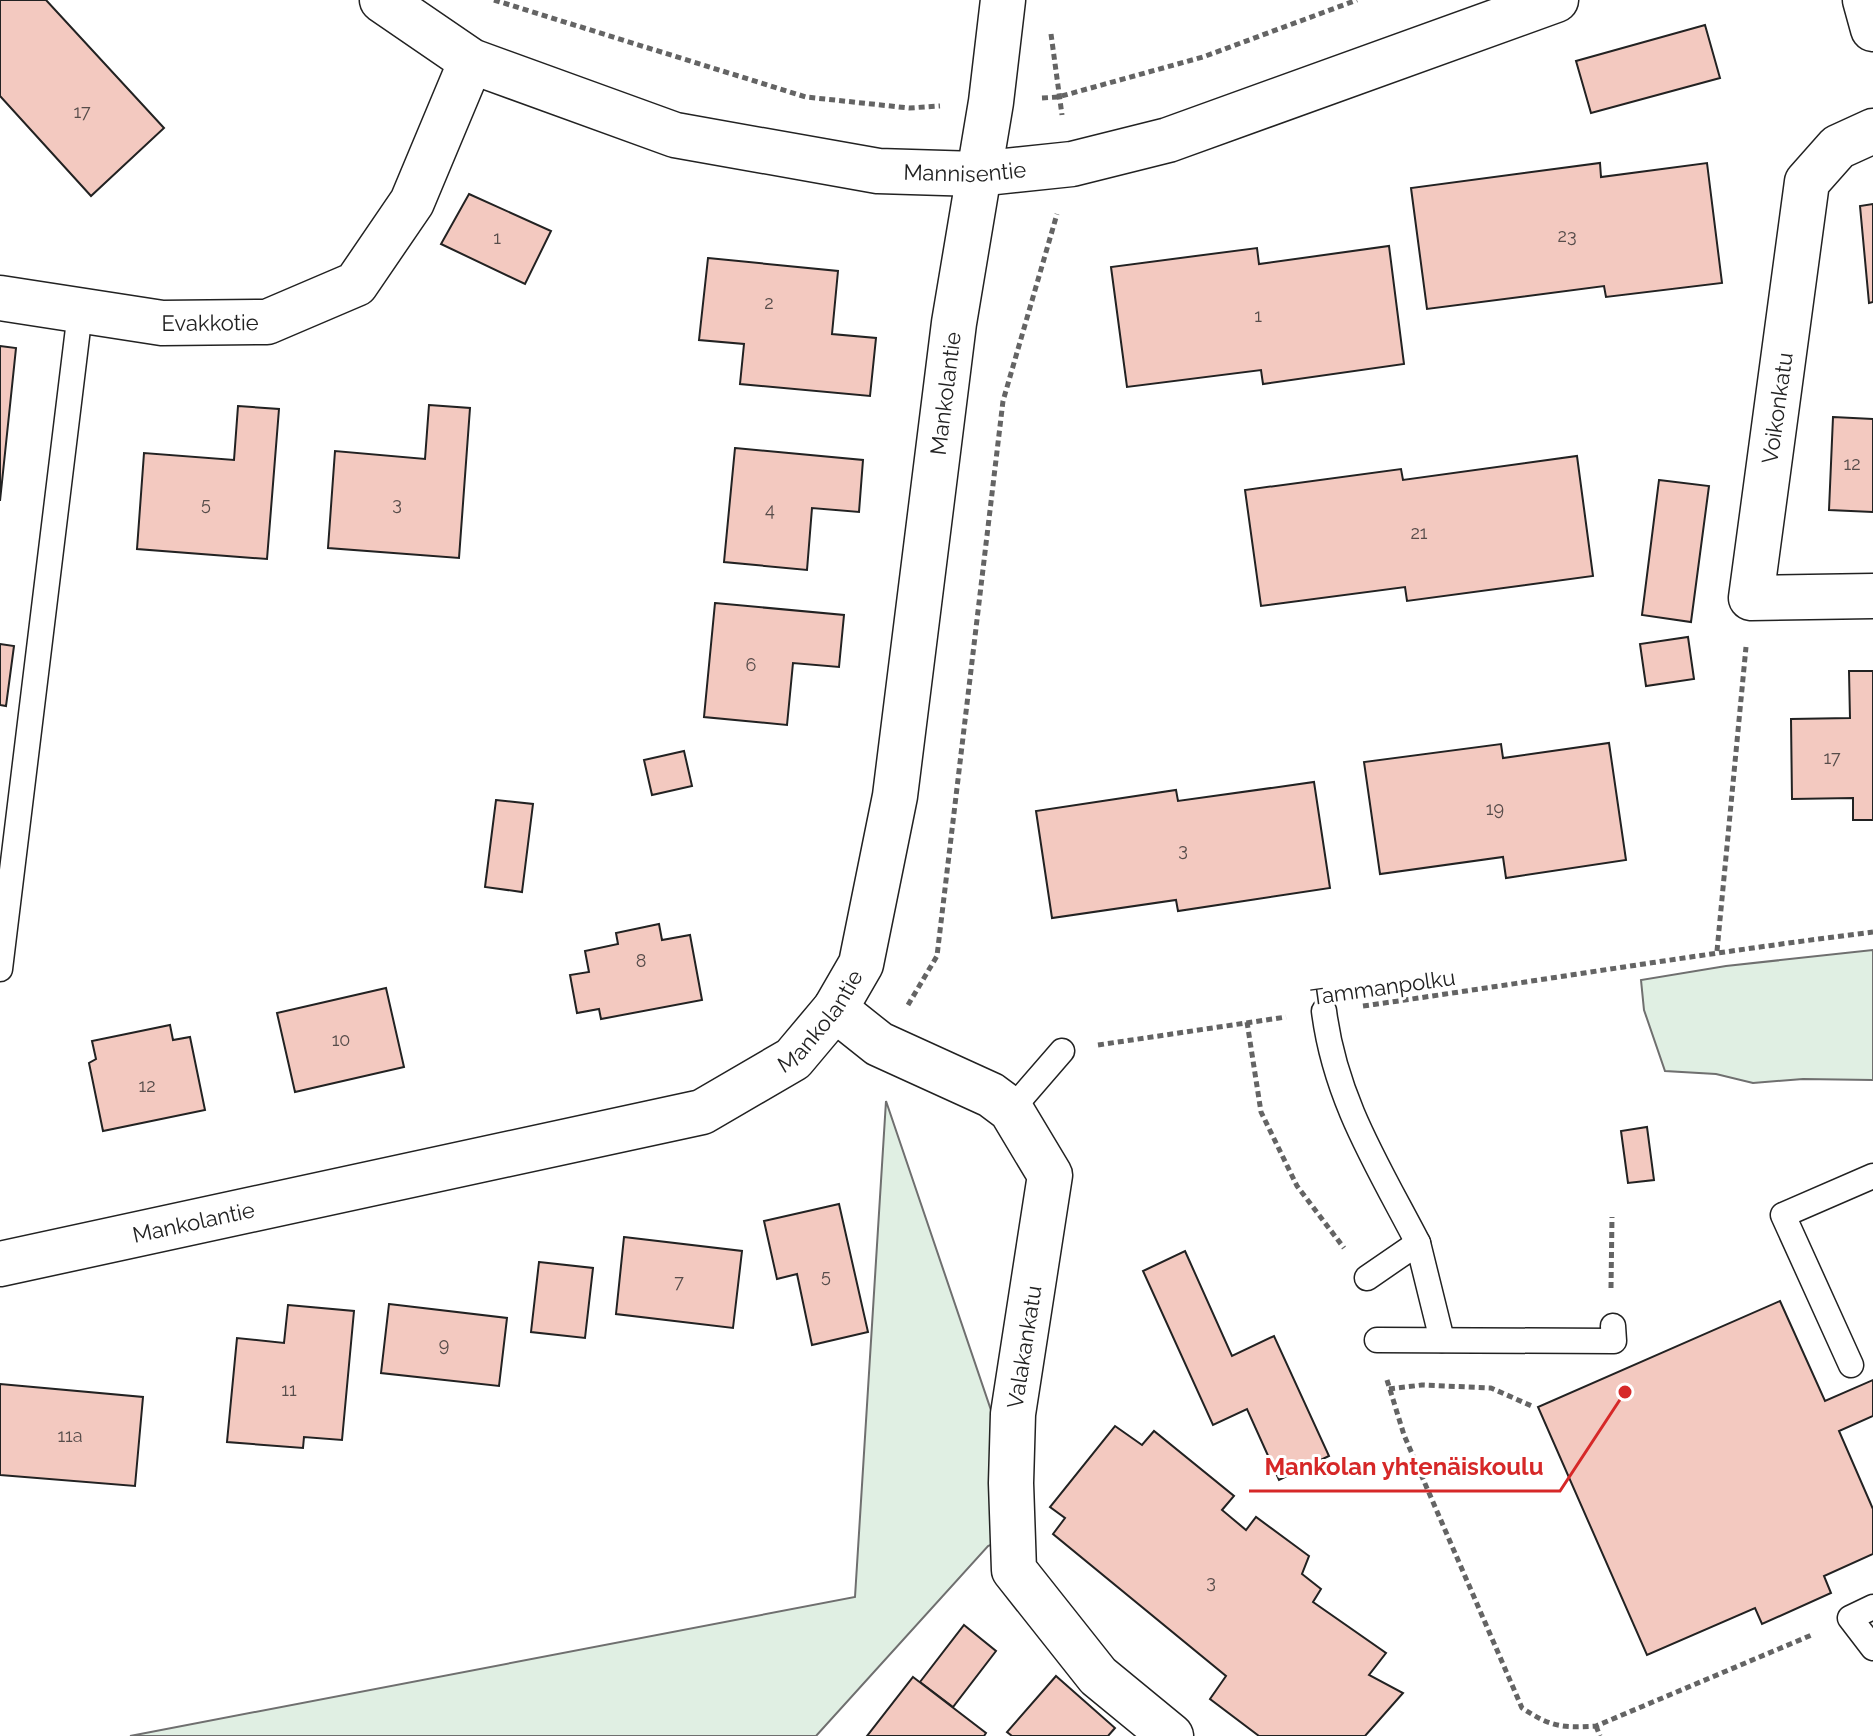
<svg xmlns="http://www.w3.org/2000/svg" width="1873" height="1736" font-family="Raleway,sans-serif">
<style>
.green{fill:#e0efe3;stroke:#6f6f6f;stroke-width:2}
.building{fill:#f3c9c0;stroke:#222;stroke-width:2}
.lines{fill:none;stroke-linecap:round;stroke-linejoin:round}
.service-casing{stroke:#222;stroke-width:27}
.minor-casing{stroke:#222;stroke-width:47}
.tertiary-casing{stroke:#222;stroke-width:47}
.path{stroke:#646464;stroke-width:5;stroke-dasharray:6 4;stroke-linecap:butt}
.service{stroke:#fff;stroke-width:24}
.minor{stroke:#fff;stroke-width:44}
.tertiary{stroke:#fff;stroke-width:44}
.labels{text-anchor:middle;stroke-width:6;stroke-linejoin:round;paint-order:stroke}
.number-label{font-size:18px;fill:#564c4a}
.street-label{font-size:22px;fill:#222;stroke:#fff}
.leader{fill:none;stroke:#d62828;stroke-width:3}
.callout-dot{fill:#d62828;stroke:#fff;stroke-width:3}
.callout-label{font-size:24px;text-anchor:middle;font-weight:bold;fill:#d62828;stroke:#fff;stroke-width:6;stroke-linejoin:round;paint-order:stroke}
</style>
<rect width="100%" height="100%" fill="#fff"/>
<g class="green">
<polygon points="1873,950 1873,1080 1803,1079 1753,1083 1716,1074 1665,1071 1644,1010 1641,980 1726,966"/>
<polygon points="886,1101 1031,1528 988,1546 816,1736 130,1736 855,1597"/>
</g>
<g class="building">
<polygon points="0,0 46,0 164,128 91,196 0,96"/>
<polygon points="1705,25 1720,78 1591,113 1576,61"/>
<polygon points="1600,163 1601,177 1707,163 1722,283 1606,297 1604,286 1427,309 1411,188"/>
<polygon points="469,194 551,231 525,284 441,244"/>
<polygon points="1873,204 1873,302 1869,303 1860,206"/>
<polygon points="1389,246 1404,364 1263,384 1261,370 1127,387 1111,267 1257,248 1259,264"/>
<polygon points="708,258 838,271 832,334 876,338 870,396 740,384 744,344 699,340"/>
<polygon points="0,346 16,348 0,501"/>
<polygon points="429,405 470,408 459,558 328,548 335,451 425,459"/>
<polygon points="238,406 279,409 267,559 137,549 144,453 234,460"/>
<polygon points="1833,417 1873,419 1873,512 1829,510"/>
<polygon points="735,448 863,460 859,512 812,508 807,570 724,562"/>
<polygon points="1577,456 1593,576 1407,601 1405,587 1261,606 1245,490 1401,469 1403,480"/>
<polygon points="1659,480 1709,486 1691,622 1642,615"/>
<polygon points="715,603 844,615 839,667 793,663 787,725 704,717"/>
<polygon points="1688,637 1694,679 1646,686 1640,644"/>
<polygon points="0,644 14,646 6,706 0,705"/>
<polygon points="1849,671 1873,671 1873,820 1853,820 1853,798 1792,799 1791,719 1850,718"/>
<polygon points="1609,743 1626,860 1506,878 1503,857 1380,874 1364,762 1501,744 1503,758"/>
<polygon points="684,751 692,786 652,795 644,760"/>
<polygon points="1314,782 1330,888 1178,911 1176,900 1052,918 1036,811 1176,790 1178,801"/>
<polygon points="496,800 533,804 522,892 485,887"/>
<polygon points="659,924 662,940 690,935 702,1000 601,1019 599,1009 577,1013 570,975 589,972 585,951 618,944 616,933"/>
<polygon points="386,988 404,1067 295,1092 277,1013"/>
<polygon points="170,1025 173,1040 190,1037 205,1110 103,1131 89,1063 96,1059 92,1041"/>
<polygon points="1647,1127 1654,1180 1628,1183 1621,1131"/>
<polygon points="839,1204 868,1332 812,1345 797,1274 777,1279 764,1221"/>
<polygon points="624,1237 742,1251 733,1328 616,1314"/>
<polygon points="1185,1251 1232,1356 1274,1336 1329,1456 1279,1480 1247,1409 1213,1425 1143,1271"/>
<polygon points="539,1262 593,1268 585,1338 531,1332"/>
<polygon points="1780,1301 1825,1401 1873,1380 1873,1416 1839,1431 1873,1509 1873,1554 1824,1576 1831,1593 1762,1624 1755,1608 1647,1655 1538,1407"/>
<polygon points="389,1304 507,1318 499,1386 381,1373"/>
<polygon points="288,1305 354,1311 342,1440 304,1437 303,1448 227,1442 237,1338 284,1343"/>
<polygon points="0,1384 143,1397 135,1486 0,1475"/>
<polygon points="1115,1426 1142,1445 1154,1431 1234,1496 1222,1510 1246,1530 1256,1517 1309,1556 1302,1574 1321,1589 1313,1602 1386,1653 1369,1675 1403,1693 1365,1736 1259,1736 1210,1699 1226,1676 1053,1534 1065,1518 1050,1507"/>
<polygon points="964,1625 996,1651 953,1707 920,1682"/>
<polygon points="1056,1676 1115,1728 1108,1736 1012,1736 1007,1732"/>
<polygon points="913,1677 986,1733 984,1736 867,1736"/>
</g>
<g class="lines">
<defs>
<g id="service">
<polyline points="0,969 80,312"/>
<path d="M 1324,1011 C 1335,1099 1378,1166 1418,1243"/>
<polyline points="1011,1110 1062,1051"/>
<polyline points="1367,1278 1418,1243 1442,1340"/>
<polyline points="1377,1340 1614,1341 1613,1326"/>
<polyline points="1851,1365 1783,1215 1873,1176"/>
<polyline points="1873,1607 1850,1618 1873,1648"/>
</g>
<g id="minor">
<polyline points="1865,0 1873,29"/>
<polyline points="1873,131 1838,147 1807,182 1751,598 1873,596"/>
<path id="s1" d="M 0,298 L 162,323 L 267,322 L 356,284 L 412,202 L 471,61"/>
<polyline points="835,1009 879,1044 991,1095 1011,1110 1050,1175 1013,1414 1011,1483 1014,1570 1098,1676 1171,1736"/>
<path id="s2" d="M 0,1264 L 702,1112 L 793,1059 L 835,1009 L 861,964 L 895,796 L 954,323 L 991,102 L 1003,0"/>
</g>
<g id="tertiary">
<path id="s3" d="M 382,0 L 471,61 L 675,135 L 878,171 L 977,174 L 1072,164 L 1168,140 L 1556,0"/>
</g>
</defs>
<use href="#service" class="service-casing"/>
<use href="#minor" class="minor-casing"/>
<use href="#tertiary" class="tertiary-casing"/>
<g class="path">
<polyline points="494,0 806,97 909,108 940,106"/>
<polyline points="1051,34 1062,115"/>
<polyline points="1042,98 1058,97 1203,57 1357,0"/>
<polyline points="1717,951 1746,647"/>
<polyline points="908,1005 937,956 1003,401 1057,214"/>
<path d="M 1363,1006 C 1533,982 1703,953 1873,932"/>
<polyline points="1247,1022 1261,1112 1297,1186 1344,1248"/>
<polyline points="1098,1045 1286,1017"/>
<polyline points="1611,1288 1612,1217"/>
<path d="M 1387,1380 L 1404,1435 L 1522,1708 C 1551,1727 1562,1728 1596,1726 L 1814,1634"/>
<polyline points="1389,1389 1422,1385 1491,1388 1534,1407"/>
<polyline points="1596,1726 1600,1736"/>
</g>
<use href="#service" class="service"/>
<use href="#minor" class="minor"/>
<use href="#tertiary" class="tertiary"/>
</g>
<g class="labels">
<g class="number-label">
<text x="82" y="118">17</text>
<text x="1567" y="242">23</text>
<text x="497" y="244">1</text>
<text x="769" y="309">2</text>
<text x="1258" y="322">1</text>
<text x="1852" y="470">12</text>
<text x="206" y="510">5</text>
<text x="397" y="510">3</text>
<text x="770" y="516">4</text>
<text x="1419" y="539">21</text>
<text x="751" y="671">6</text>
<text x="1832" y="764">17</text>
<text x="1495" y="815">19</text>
<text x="1183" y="856">3</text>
<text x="641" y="967">8</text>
<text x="341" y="1046">10</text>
<text x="147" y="1092">12</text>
<text x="826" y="1282">5</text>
<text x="679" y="1288">7</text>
<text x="444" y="1351">9</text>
<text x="289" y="1396">11</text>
<text x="70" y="1442">11a</text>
<text x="1211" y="1588">3</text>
</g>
<g class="street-label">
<text dy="8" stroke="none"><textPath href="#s3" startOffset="618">Mannisentie</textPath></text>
<text dy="8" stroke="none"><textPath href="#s1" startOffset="212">Evakkotie</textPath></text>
<text dy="8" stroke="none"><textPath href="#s2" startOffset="1518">Mankolantie</textPath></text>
<text transform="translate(1777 408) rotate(-82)" y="8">Voikonkatu</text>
<text transform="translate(1383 987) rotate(-8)" y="8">Tammanpolku</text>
<text dy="8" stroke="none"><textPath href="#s2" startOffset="870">Mankolantie</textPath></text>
<text dy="8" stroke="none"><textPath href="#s2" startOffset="198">Mankolantie</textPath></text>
<text transform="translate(1024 1347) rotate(-81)" y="8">Valakankatu</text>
</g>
</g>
<path class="leader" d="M1625 1392L1560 1491H1249"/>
<circle class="callout-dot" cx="1625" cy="1392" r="8"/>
<g class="callout-label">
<text x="1404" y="1475">Mankolan yhtenäiskoulu</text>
</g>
</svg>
